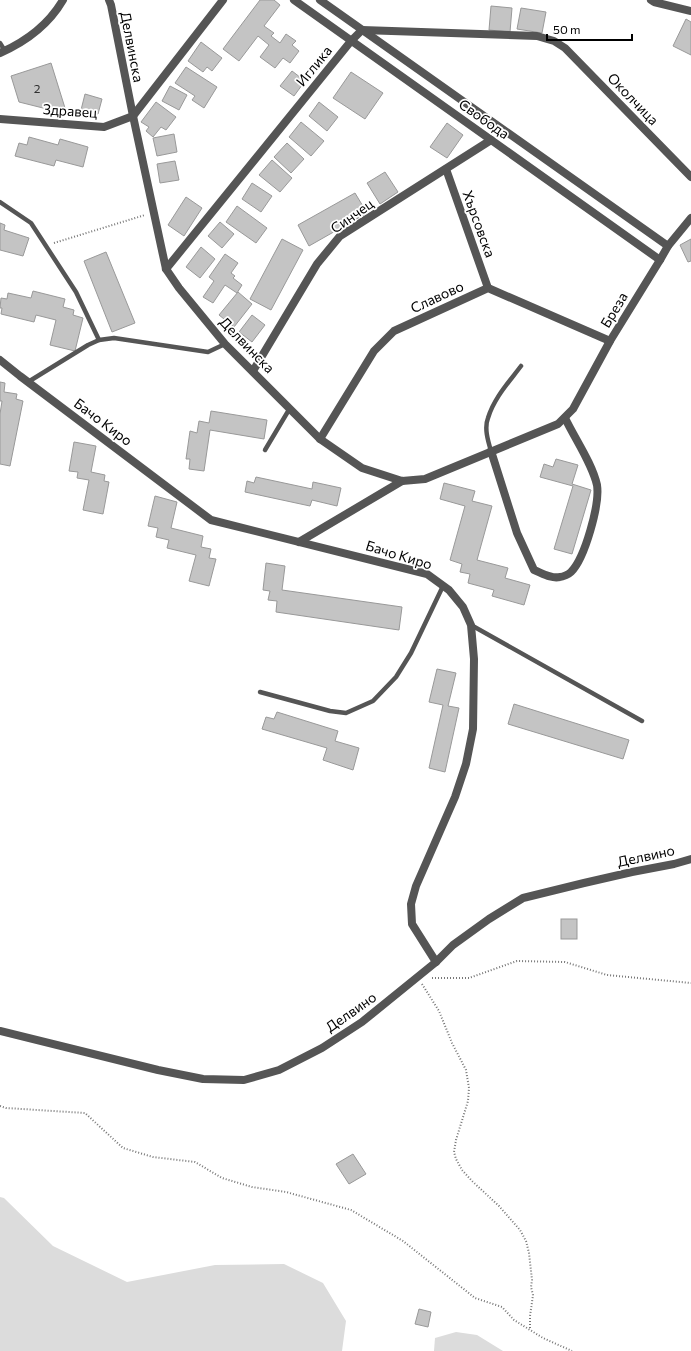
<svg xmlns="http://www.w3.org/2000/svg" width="691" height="1351" font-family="Commissioner,sans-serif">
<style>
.green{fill:#dcdcdc}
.building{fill:#c4c4c4;stroke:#999}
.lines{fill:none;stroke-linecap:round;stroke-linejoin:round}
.path{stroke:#777;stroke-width:2;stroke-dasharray:1 2;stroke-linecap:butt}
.service{stroke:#555;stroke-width:4.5}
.minor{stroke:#555;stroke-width:8}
.labels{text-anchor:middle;stroke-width:3.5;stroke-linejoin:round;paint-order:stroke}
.number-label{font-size:12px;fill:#313131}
.street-label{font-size:14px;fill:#000;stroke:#fff}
</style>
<rect width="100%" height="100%" fill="#fff"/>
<g class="green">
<polygon points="0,1197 4,1198 53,1246 127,1282 215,1265 284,1264 323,1283 346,1321 342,1351 0,1351"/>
<polygon points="456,1332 477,1335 503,1351 434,1351 435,1338"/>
</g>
<g class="building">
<polygon points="260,0 274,0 280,5 264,26 274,33 271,36 280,43 286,34 296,41 292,45 299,51 290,63 283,58 275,68 260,57 269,45 258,36 239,61 223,49"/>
<polygon points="491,6 512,8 510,32 489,30"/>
<polygon points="521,8 546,12 542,33 517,29"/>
<polygon points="686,19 691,22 691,55 673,46"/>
<polygon points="201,42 222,58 212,71 207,67 203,72 188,61"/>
<polygon points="51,63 65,108 55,111 19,102 11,76"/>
<polygon points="186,67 217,87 204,108 192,100 195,96 175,83"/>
<polygon points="292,71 305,81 294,96 280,86"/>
<polygon points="351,72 383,93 365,119 333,98"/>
<polygon points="170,86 187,95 179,110 162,101"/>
<polygon points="85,94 102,99 98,114 81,110"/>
<polygon points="156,102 176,117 166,130 161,127 153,137 146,131 149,127 141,122"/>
<polygon points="319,102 338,117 327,131 309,116"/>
<polygon points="301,122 324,141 311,156 289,137"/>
<polygon points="447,123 463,135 447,158 430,147"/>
<polygon points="174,134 177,152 157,156 153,138"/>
<polygon points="29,137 58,145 60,139 88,147 83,167 56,160 54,166 15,156 19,143 27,145"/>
<polygon points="287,143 304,159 291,173 274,157"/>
<polygon points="272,160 292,178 280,192 259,175"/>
<polygon points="175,161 179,180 160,183 157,164"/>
<polygon points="385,172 398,192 380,204 367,183"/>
<polygon points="252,183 272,196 261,212 242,199"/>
<polygon points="355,193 367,213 309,246 298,225"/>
<polygon points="186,197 202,208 184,236 168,225"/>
<polygon points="237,206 267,228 256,243 226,222"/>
<polygon points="220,222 234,234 222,248 208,236"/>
<polygon points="0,223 5,225 4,230 29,238 23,256 0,250"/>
<polygon points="282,239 303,250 271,310 250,299"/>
<polygon points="691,239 691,261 688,262 680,245"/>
<polygon points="201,247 215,259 200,278 186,267"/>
<polygon points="106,252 135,323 112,332 84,261"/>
<polygon points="225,254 238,263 231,273 235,276 233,278 242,285 237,293 225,285 213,303 203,297 214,281 209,277"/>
<polygon points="33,291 65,299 63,307 74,310 73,315 83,318 75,351 50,345 56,320 36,315 34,322 1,314 2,308 0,308 1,298 7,299 8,293 31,298"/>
<polygon points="238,292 252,304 234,327 219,315"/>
<polygon points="252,315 265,325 252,342 239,332"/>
<polygon points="0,382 5,383 4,392 17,394 16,399 23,401 10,466 0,464 0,414 2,401 0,401"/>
<polygon points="211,411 267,420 264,439 210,430 204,471 189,469 190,459 186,459 190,431 197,433 199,421 209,423"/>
<polygon points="74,442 96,446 91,472 105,475 104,481 109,482 103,514 83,510 89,480 77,478 78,472 69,471"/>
<polygon points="556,459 578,465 572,484 591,490 572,554 554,549 573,486 540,477 544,464 553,467"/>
<polygon points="256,477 312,489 313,482 341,488 337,506 312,500 310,506 245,492 247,481 254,483"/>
<polygon points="444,483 475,491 472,501 492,506 477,560 508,568 505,578 530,585 524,605 492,596 494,590 468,583 470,574 460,572 462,564 450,560 465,506 440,499"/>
<polygon points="155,496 177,502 171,528 203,536 201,547 211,549 209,558 216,559 209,586 189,581 196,555 167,548 169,540 156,537 158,528 148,526"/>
<polygon points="266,563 285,566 282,590 402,607 399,630 276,612 277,601 268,600 270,591 263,590"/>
<polygon points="437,669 456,673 448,706 459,708 445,772 429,768 443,705 429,702"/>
<polygon points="514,704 629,740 623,759 508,724"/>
<polygon points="277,712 338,731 335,741 359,748 353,770 323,760 327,748 262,729 266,717 274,719"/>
<rect x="561" y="919" width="16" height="20"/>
<polygon points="353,1154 366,1174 349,1184 336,1164"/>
<polygon points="419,1309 431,1312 428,1327 415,1324"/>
</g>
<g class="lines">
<g class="path">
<polyline points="54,243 145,215"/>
<polyline points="432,978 469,978 517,961 565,962 607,975 691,983"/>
<polyline points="422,984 439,1011 452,1043 466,1070 469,1088 468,1101 456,1140 454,1152 456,1159 462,1170 472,1181 499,1206 520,1230 526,1241 529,1253 532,1280 531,1287 533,1295 530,1316 530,1330"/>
<polyline points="0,1106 6,1108 85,1113 123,1148 153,1157 195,1162 222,1178 252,1187 286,1192 351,1210 403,1241 475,1298 502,1307 514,1320 543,1338 572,1351"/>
</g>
<g class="service">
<polyline points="0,43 5,51"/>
<polyline points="0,202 31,223 76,292 99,340"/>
<polyline points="28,382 88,345 99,340 114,338 208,352 225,344"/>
<polyline points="265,450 290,408"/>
<path d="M 491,451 C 488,441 484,428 488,418 C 494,398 509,382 521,366"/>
<polyline points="471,625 642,721"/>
<polyline points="260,692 330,711 346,713 373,701 396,677 411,653 443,586"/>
</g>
<g class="minor">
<polyline points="109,0 111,5 133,116 166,269 179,288 225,344 320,439 362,468 402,481 425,479 558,424 573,409 610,341 660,260 668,246 691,218"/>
<polyline points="294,0 660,260"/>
<polyline points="320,0 668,246"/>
<polyline points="651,0 654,2 691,11"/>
<path d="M 0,53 C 25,42 49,24 63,0"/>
<polyline points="0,119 104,127 133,116 223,0"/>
<polyline points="446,169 488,288"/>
<polyline points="166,269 351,41 362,30 537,36 554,41 565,48 691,177"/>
<polyline points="0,360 20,376 211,520 427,574 449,590 463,607 471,625 474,659 473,729 466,764 455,797 416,886 411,904 412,924 436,962"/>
<polyline points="253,371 317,264 340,236 491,140"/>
<polyline points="320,439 374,351 394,331 488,288 610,341"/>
<path d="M 491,451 L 517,533 L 534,570 C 542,573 551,579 560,577 C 563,577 569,574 571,572 C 585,558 600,504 597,485 C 592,463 575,439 565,418"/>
<polyline points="299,542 402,481"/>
<polyline points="0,1031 158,1070 203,1079 244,1080 279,1070 322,1048 362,1022 436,962 453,945 489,919 523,898 584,883 632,872 674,864 691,859"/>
</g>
</g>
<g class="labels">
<g class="number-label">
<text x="37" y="93">2</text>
</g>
<g class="street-label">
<text transform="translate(132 47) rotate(79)" y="5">Делвинска</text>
<text transform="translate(314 66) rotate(-51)" y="5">Иглика</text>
<text transform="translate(633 99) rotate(46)" y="5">Околчица</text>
<text transform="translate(70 111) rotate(4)" y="5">Здравец</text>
<text transform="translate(484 119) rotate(35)" y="5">Свобода</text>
<text transform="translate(352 216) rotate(-35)" y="5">Синчец</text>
<text transform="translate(479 224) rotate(70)" y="5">Хърсовска</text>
<text transform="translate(437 297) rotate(-25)" y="5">Славово</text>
<text transform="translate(614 310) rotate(-59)" y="5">Бреза</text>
<text transform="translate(247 345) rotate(46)" y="5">Делвинска</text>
<text transform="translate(103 422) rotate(37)" y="5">Бачо Киро</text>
<text transform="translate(399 555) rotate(17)" y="5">Бачо Киро</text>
<text transform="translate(646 856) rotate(-12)" y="5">Делвино</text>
<text transform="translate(351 1012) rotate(-35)" y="5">Делвино</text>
</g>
</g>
<path d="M547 34v6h85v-6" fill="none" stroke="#000000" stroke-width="2"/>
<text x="553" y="34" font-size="12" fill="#000000" stroke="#ffffff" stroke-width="3" paint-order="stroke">50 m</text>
</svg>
